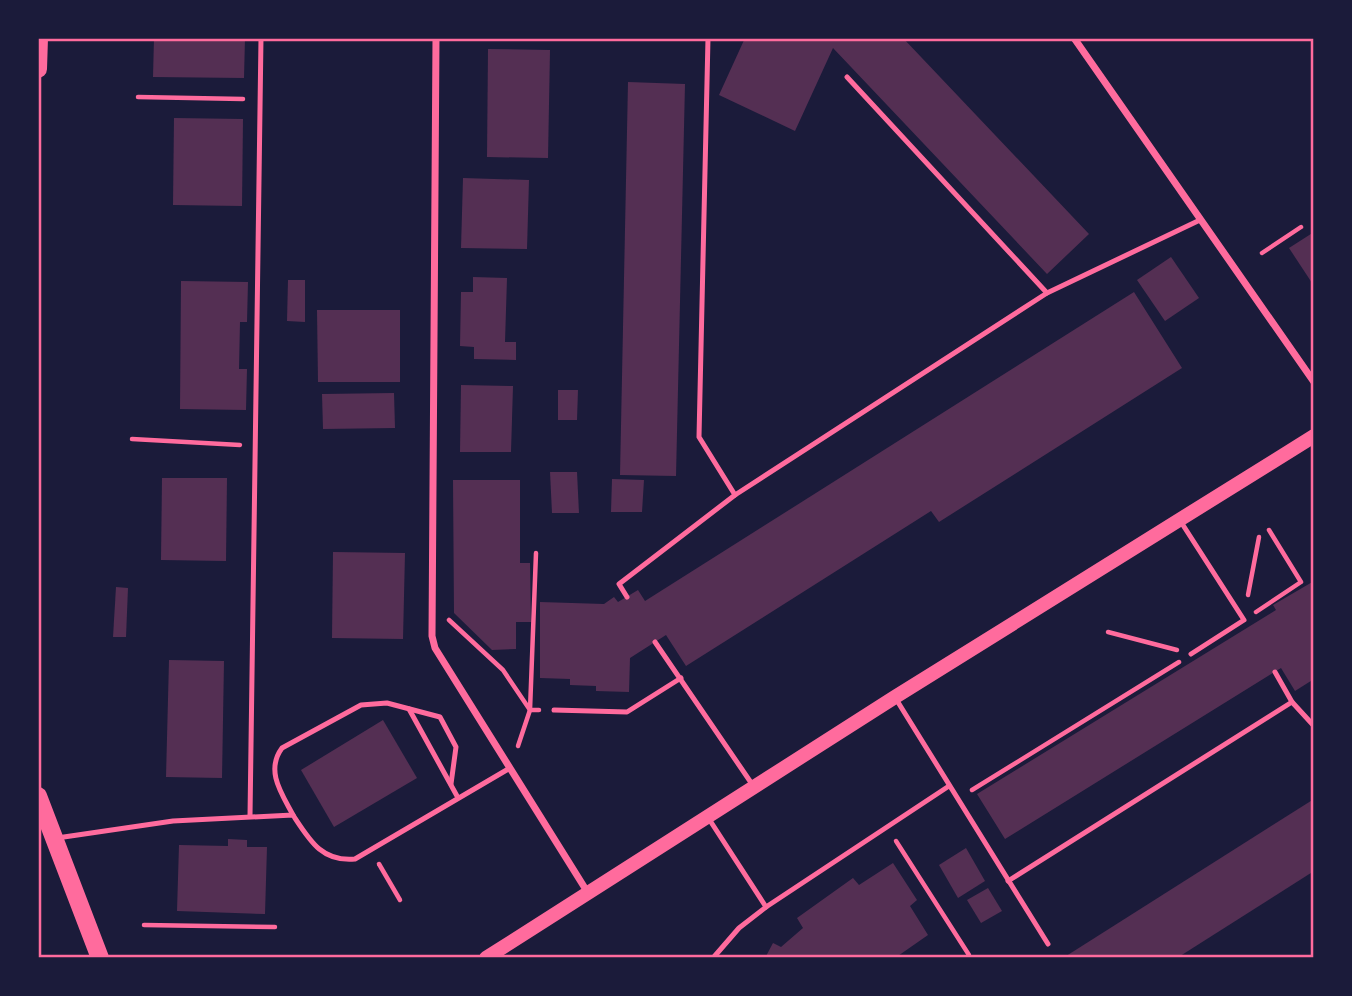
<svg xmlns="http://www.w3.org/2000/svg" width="1352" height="996" font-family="Rubik,sans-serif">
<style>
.building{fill:#542f53}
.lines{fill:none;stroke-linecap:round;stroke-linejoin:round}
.path{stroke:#ff6b9d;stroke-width:4.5}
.service{stroke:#ff6b9d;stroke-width:5}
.minor{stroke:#ff6b9d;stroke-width:7}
.secondary{stroke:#ff6b9d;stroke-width:14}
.primary{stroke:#ff6b9d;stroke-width:18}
.neatline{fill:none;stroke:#ff6b9d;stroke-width:2.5}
</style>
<rect width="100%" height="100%" fill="#1b1b3a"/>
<g class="building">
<polygon points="154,38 245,38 244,78 153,77"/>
<polygon points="745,38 903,38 1089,234 1047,274 833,48 795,131 719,95"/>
<polygon points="488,49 550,50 548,158 487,157"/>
<polygon points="628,82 685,84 676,476 620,475"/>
<polygon points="174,118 243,119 242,206 173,205"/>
<polygon points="463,178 529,180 527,249 461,248"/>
<polygon points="1314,232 1314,286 1289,248"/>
<polygon points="1171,257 1199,298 1165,321 1137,280"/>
<polygon points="473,277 507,278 505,342 516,342 516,360 474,359 474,347 460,346 461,292 473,292"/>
<polygon points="288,280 305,280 305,322 287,321"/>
<polygon points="181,281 248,282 247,322 240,322 239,369 247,369 246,410 180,409"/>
<polygon points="1134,292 1182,368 939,522 931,511 686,666 666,635 630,658 629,692 596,691 596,686 570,685 570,679 540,678 540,602 604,604 614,597 618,602 638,590 645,601"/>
<polygon points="317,310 400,310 400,382 318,382"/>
<polygon points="461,385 513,386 511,452 460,452"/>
<polygon points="558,390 578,390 577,420 558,420"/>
<polygon points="394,393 395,428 323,429 322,394"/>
<polygon points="550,472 577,472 579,513 552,513"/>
<polygon points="162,478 227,478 226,561 161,560"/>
<polygon points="612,479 644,480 642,512 611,512"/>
<polygon points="453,480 520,480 520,563 530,563 531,622 516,622 516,649 492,650 454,613"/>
<polygon points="333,552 405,553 403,639 332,638"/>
<polygon points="1314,581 1314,679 1295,691 1281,668 1005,839 977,794 1276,610 1273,605"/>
<polygon points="116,587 128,588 126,637 113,637"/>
<polygon points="169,660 224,661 222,778 166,777"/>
<polygon points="383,720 417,778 334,827 301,770"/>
<polygon points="1314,799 1314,871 1177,958 1063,958"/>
<polygon points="228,839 247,840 247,847 267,847 265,914 177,911 179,845 228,846"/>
<polygon points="966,848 985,881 958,898 939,865"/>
<polygon points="893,863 917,900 910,906 928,935 895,958 765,958 773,943 781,947 803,928 797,918 853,878 859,885"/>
<polygon points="988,888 1002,911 981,923 967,900"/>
</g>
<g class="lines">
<g class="path">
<polyline points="138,97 243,99"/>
<polyline points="1262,253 1301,227"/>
<polyline points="132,439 240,445"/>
<polyline points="1248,595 1259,537"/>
<polyline points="1256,612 1301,582 1269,530"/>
<polyline points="449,620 503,670 530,710 539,710"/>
<polyline points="1108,632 1177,650"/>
<polyline points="518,746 530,710 536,553"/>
<polyline points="972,790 1179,662"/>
<polyline points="896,841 969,955"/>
<polyline points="379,864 400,900"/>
<polyline points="144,925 275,927"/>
</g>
<g class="service">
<polyline points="708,38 699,437 735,495"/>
<polyline points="847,77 1047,293"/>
<polyline points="1181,522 1244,620 1191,654"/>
<polyline points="627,597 619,584 735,495 1047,293 1200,220"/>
<polyline points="655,642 754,787"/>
<polyline points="1275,672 1292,702"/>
<polyline points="896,699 1048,944"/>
<polyline points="409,709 457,796"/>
<polyline points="554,710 627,712 681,678"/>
<path d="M 293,815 C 282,794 265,771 282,748 L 361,705 L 387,703 L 440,717 L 456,747 L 451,784"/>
<polyline points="250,816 261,38"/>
<polyline points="709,819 766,907"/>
<path d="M 57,838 L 173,821 L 293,815 C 310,841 322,862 355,859 L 510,768"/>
<polyline points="1008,881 1292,702 1314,726"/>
<polyline points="713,958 739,928 766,907 949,786"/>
</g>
<g class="minor">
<polyline points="436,38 432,636 435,648 588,893"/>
<polyline points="1074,38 1314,382"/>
</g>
<polyline class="secondary" points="486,958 895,697 1314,436"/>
<g class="primary">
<polyline points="38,69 39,38"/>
<polyline points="38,796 100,958"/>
</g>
</g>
<rect width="1352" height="996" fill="none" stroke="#1b1b3a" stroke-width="80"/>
<rect x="40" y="40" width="1272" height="916" class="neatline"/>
</svg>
